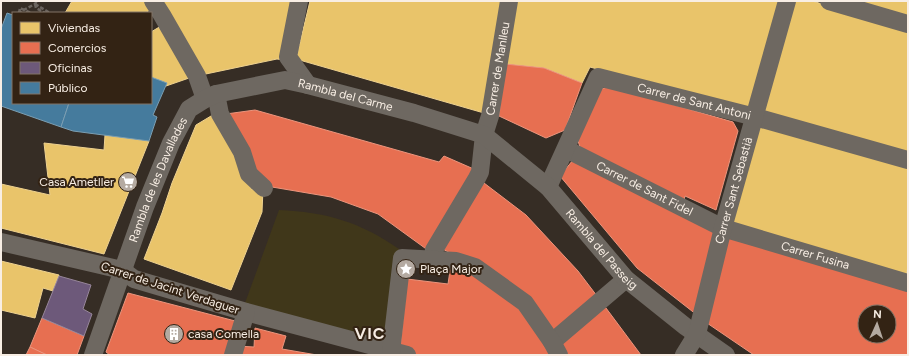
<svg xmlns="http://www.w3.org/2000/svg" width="909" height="356" font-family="Figtree,sans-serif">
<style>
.sand{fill:#40371a}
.homes{fill:#e9c46a;stroke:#eed18f}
.shops{fill:#e76f51;stroke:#ec957d;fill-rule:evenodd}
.offices{fill:#6d597a;stroke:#97869a}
.public{fill:#457b9d;stroke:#7b9eb2}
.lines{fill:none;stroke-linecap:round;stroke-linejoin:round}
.path{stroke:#6c655f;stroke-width:2.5;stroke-dasharray:4 2;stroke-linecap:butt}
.minor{stroke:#6e6861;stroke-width:18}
.labels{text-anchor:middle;stroke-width:4;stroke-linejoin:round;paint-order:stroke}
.street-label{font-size:12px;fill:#f8eee4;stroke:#332314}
.poi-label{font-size:12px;fill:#f8eee4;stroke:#332314;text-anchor:start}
.district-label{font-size:16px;font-weight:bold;letter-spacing:1px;fill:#f8eee4;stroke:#332314}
</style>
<rect width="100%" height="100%" fill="#362d25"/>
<path class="sand" d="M 279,210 C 326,212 360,222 399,249 L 384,344 L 245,303 Z"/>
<g class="homes">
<polygon points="72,1 146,1 152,9 145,13 65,13"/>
<polygon points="157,1 297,1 284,60 277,59 201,75"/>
<polygon points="310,1 504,1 484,113 296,59"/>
<polygon points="515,1 784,1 756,104 744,110 590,67 582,83 544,68 505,64"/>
<polygon points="792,1 812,1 908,29 908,158 759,113"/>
<polygon points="852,1 908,1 908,18"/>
<polygon points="161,26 192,77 166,86 167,83 151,77 151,32"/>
<polygon points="216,113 250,179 251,189 263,189 262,212 231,290 144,259 162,213 172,183 196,125"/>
<polygon points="757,121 908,164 908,267 905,279 726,225"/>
<polygon points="105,135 149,141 104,254 1,228 1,184 50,195 44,143 104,150"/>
<polygon points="1,261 59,275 53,291 43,288 35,318 1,310"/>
</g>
<g class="shops">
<polygon points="505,64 544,68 582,83 565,130 546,138 499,116"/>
<polygon points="609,86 733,122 738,131 716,210 685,196 684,200 581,150 576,135 597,91"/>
<polygon points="255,110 439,162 444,156 476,170 429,251 378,214 331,197 272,187 256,171 226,114"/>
<polygon points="573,160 718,233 697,315 637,268 560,176"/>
<polygon points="484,183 526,215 578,271 597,296 552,337 452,254 439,247"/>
<path d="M 725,234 L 908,287 L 908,355 L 754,355 L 704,321 ZM 865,312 L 889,312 L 889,336 L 865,336 Z"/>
<polygon points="451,264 471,269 523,306 553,355 417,355 400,349 407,279 448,284"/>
<polygon points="128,293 239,322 230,355 110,355 106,352"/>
<polygon points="603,304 641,355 562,355 557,343"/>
<polygon points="42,318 84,336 77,355 47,355 30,347"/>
<polygon points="255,328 286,336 282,349 317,355 236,355 237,346 254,347"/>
<polygon points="30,347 47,355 26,355"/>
</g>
<polygon class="offices" points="59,276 91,285 83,309 92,314 84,336 42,318"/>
<g class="public">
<polygon points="7,13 13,15 13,103 69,103 61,127 1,106 1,29"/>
<polygon points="151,77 167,83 153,115 157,117 149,141 73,131 61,127 69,103 151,103"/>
</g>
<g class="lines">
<g class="path">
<polyline points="35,4 50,13"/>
<polyline points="35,4 36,8 45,13"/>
<polyline points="18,13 35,4 37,1"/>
<polyline points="19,13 20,8 31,13"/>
</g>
<g class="minor">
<polyline points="153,1 162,15 197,76 205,99"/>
<polyline points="299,1 288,57 308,85"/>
<polyline points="829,1 908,24"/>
<polyline points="216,94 220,114 242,152 249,174 264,188"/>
<path id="s1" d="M 566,149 L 723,228 L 908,283"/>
<path id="s2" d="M 548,187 L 598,77 L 755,117 L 908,160"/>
<polyline points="1,242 122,270 134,279 246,312 407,355"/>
<path id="s3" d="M 432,260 L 434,250 L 477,178 L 480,172 L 484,135 L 490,116 L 509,1"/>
<polyline points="552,342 626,279"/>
<polyline points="391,352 402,258 456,261 475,267 525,303 552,342 559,355"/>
<path id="s4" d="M 93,355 L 145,207 L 171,143 L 189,109 L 205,99 L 216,94 L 285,80 L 308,85 L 414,113 L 484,135 L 548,187 L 626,279 L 686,327 L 726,355"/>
<polyline points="233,355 246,312"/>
<path id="s5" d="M 684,355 L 697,334 L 723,228 L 787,1"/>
</g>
</g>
<defs>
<symbol id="supermarket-disc" viewBox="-11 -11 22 22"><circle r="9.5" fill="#b4aaa1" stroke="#332314"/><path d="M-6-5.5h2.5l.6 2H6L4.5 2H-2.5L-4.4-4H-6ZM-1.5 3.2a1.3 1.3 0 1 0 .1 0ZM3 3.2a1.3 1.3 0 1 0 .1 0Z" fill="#fff"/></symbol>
<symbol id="sight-disc" viewBox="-11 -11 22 22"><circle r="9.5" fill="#b4aaa1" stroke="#332314"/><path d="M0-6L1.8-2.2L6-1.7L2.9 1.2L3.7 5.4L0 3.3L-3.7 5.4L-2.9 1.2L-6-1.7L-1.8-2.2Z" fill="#fff"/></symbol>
<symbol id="building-disc" viewBox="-11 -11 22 22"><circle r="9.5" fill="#b4aaa1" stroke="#332314"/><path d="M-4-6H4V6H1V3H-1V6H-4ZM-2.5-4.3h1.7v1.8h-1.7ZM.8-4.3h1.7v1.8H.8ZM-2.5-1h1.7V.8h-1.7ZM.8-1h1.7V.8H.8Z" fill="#fff"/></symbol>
</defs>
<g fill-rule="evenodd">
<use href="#supermarket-disc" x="117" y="171" width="22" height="22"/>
<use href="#sight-disc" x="395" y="258" width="22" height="22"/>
<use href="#building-disc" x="163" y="323" width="22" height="22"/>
</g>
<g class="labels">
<g class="street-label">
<text dy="4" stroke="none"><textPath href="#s3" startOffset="206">Carrer de Manlleu</textPath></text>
<text dy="4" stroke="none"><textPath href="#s4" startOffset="428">Rambla del Carme</textPath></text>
<text dy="4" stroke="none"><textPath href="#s2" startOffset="220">Carrer de Sant Antoni</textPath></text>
<text dy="4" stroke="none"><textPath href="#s4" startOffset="187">Rambla de les Davallades</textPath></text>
<text dy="4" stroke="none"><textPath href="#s1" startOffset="88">Carrer de Sant Fidel</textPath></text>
<text dy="4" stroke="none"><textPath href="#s5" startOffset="173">Carrer Sant Sebastià</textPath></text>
<text dy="4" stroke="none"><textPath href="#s4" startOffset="737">Rambla del Passeig</textPath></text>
<text dy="4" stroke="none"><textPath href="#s1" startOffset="272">Carrer Fusina</textPath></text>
<text transform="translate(170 288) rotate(18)" y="4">Carrer de Jacint Verdaguer</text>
</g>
<g class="poi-label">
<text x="114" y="186" text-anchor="end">Casa Ametller</text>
<text x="420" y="273">Plaça Major</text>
<text x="188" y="338">casa Comella</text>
</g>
<g class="district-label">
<text x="370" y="339">VIC</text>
</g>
</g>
<rect width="909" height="356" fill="none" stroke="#f8eee4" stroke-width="4"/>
<rect x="12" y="12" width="140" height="92" fill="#332314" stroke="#827467"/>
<rect x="20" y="22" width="20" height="12" fill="#e9c46a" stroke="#827467"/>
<text x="48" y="32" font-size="12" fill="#f8eee4">Viviendas</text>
<rect x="20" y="42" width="20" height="12" fill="#e76f51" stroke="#827467"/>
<text x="48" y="52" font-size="12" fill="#f8eee4">Comercios</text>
<rect x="20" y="62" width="20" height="12" fill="#6d597a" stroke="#827467"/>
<text x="48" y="72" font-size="12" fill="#f8eee4">Oficinas</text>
<rect x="20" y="82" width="20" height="12" fill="#457b9d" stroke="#827467"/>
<text x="48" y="92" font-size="12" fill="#f8eee4">Público</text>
<g transform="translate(877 324) rotate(3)"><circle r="19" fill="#332314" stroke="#827467"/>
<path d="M0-3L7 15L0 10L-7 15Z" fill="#b4aaa1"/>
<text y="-6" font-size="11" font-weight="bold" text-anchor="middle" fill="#f8eee4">N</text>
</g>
</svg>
